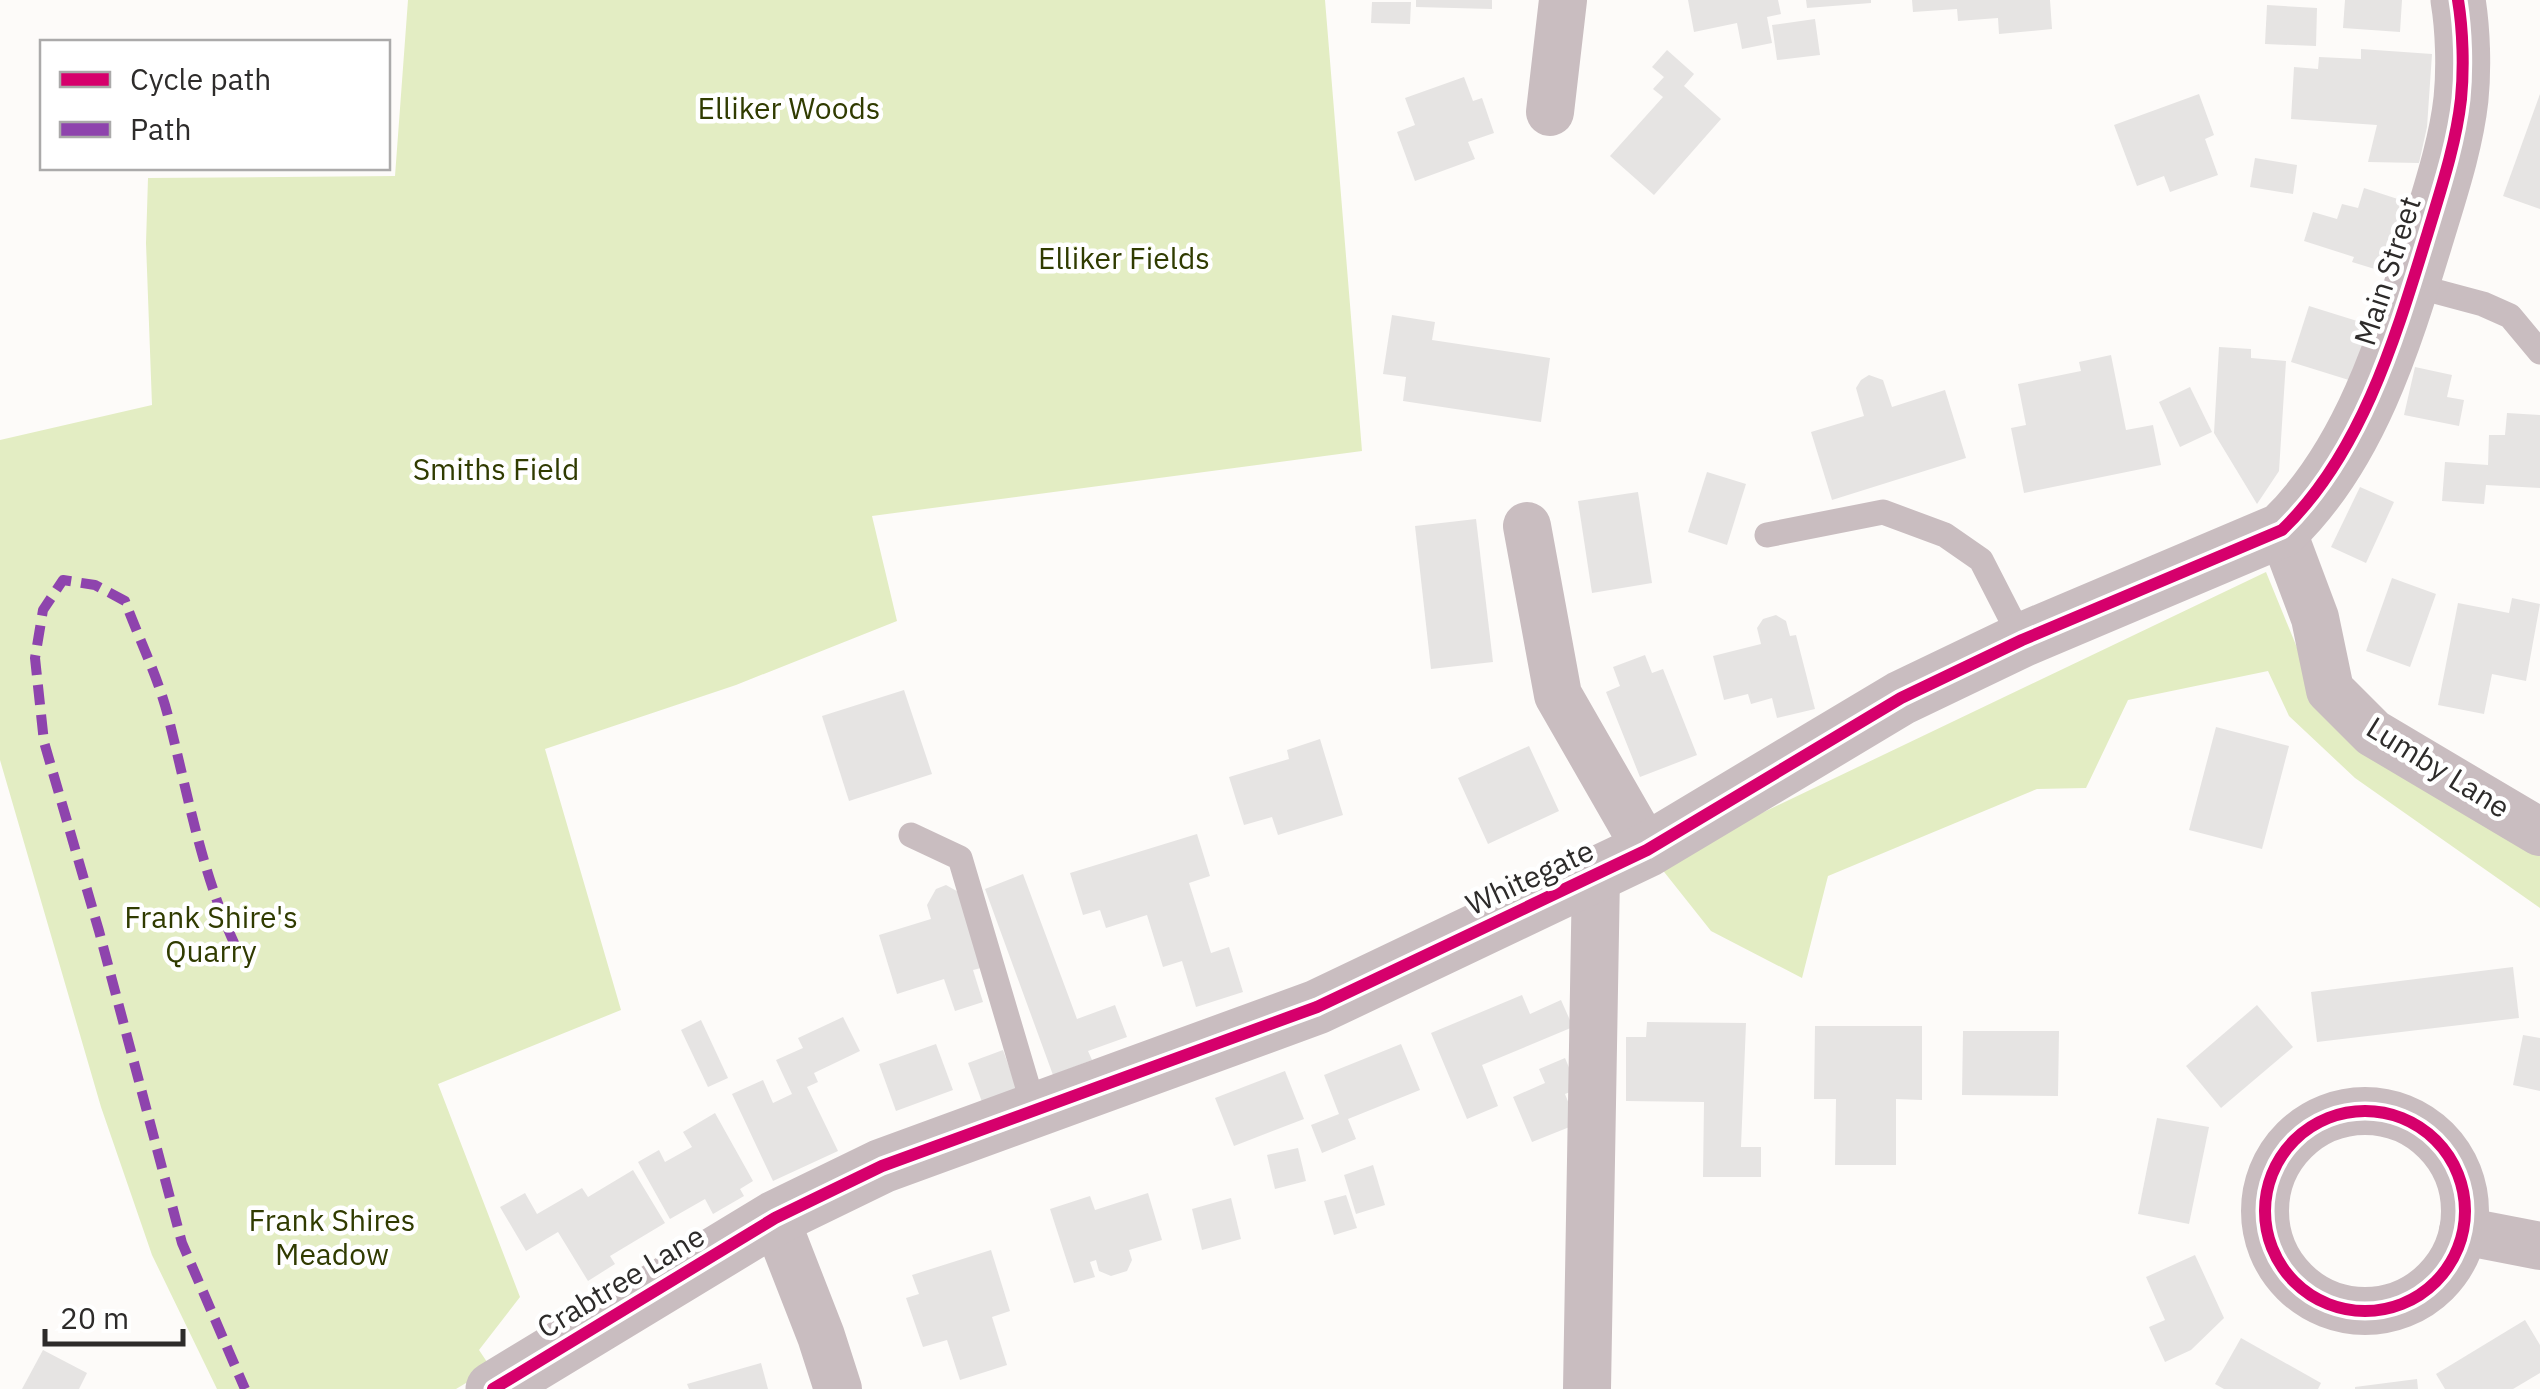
<svg xmlns="http://www.w3.org/2000/svg" width="2540" height="1389" font-family="'IBM Plex Sans',sans-serif">
<style>
.green{fill:#e3edc3}
.building{fill:#e6e4e3}
.lines{fill:none;stroke-linecap:round;stroke-linejoin:round}
.service{stroke:#c9bdc0;stroke-width:25}
.minor{stroke:#c9bdc0;stroke-width:48}
.tertiary{stroke:#c9bdc0;stroke-width:55}
.quiet{stroke:#8e44ad;stroke-width:10;stroke-dasharray:20 10;stroke-linecap:butt}
.cycleway-casing{stroke:#fff;stroke-width:19}
.cycleway{stroke:#d6006c;stroke-width:12}
.labels{text-anchor:middle;stroke-width:9;stroke-linejoin:round;paint-order:stroke}
.park-label{font-size:30px;fill:#303b00;stroke:#fff}
.street-label{font-size:30px;fill:#2d2b2a;stroke:#fff}
</style>
<rect width="100%" height="100%" fill="#fdfbf9"/>
<g class="green">
<polygon points="408,0 1325,0 1362,451 872,516 897,621 736,685 545,749 621,1010 438,1084 520,1297 479,1350 491,1368 456,1389 217,1389 152,1255 101,1107 0,760 0,440 152,405 146,243 148,178 395,176"/>
<polygon points="2266,572 2325,716 2540,851 2540,908 2355,778 2289,716 2268,671 2128,700 2086,788 2037,789 1828,876 1802,978 1711,931 1657,863"/>
</g>
<g class="building">
<polygon points="1416,0 1492,0 1492,9 1416,7"/>
<polygon points="1688,0 1778,0 1781,14 1767,17 1772,43 1742,49 1737,23 1694,32"/>
<polygon points="1806,0 1871,0 1871,3 1807,8"/>
<polygon points="1912,0 2050,0 2052,29 1999,34 1998,18 1958,21 1957,9 1913,12"/>
<polygon points="2345,0 2402,0 2400,32 2343,28"/>
<polygon points="1372,2 1411,2 1410,24 1371,23"/>
<polygon points="2267,5 2317,8 2316,46 2265,44"/>
<polygon points="1815,19 1820,55 1777,60 1772,25"/>
<polygon points="2361,49 2432,54 2427,127 2419,163 2368,162 2377,125 2291,119 2294,67 2318,69 2319,57 2361,59"/>
<polygon points="1667,50 1694,74 1684,86 1721,119 1654,195 1610,156 1663,97 1653,89 1664,77 1652,67"/>
<polygon points="1464,77 1473,101 1482,98 1494,133 1468,142 1475,159 1415,181 1397,132 1415,125 1405,98"/>
<polygon points="2199,94 2214,135 2205,139 2218,175 2170,192 2164,176 2137,186 2114,125"/>
<polygon points="2540,94 2540,209 2503,196"/>
<polygon points="2255,158 2297,165 2293,194 2250,187"/>
<polygon points="2364,188 2413,204 2391,274 2352,262 2354,257 2304,241 2313,212 2337,219 2342,204 2358,208"/>
<polygon points="2309,306 2370,325 2352,381 2291,362"/>
<polygon points="1392,315 1435,322 1432,340 1550,358 1541,422 1403,401 1406,377 1383,374"/>
<polygon points="2219,347 2251,349 2251,358 2286,361 2279,471 2257,504 2214,433"/>
<polygon points="2111,355 2126,430 2153,425 2161,465 2024,493 2011,428 2026,425 2018,384 2081,371 2079,362"/>
<polygon points="2415,367 2452,375 2447,397 2464,400 2459,426 2404,415"/>
<polygon points="1869,375 1883,380 1892,407 1945,390 1966,458 1832,500 1811,432 1864,416 1856,388 1861,380"/>
<polygon points="2190,387 2212,432 2180,447 2159,402"/>
<polygon points="2507,413 2540,415 2540,488 2486,485 2484,504 2442,501 2445,462 2488,465 2489,435 2505,435"/>
<polygon points="1707,472 1746,484 1727,545 1688,532"/>
<polygon points="2360,487 2394,502 2366,563 2331,547"/>
<polygon points="1638,492 1652,583 1592,593 1578,501"/>
<polygon points="1476,519 1493,662 1431,669 1415,526"/>
<polygon points="2392,578 2436,594 2410,667 2366,651"/>
<polygon points="2512,598 2540,604 2526,681 2492,674 2484,714 2438,705 2458,603 2509,613"/>
<polygon points="1776,615 1786,621 1790,636 1796,635 1815,709 1777,718 1772,698 1751,704 1748,694 1724,700 1713,656 1761,644 1757,628 1763,619"/>
<polygon points="1645,655 1652,673 1663,669 1697,755 1640,777 1606,692 1620,686 1613,667"/>
<polygon points="904,690 932,774 849,801 822,716"/>
<polygon points="2216,727 2289,746 2262,849 2189,830"/>
<polygon points="1320,739 1343,815 1278,835 1272,817 1244,825 1229,777 1289,759 1287,750"/>
<polygon points="1529,746 1559,811 1488,844 1458,778"/>
<polygon points="1197,834 1210,876 1189,883 1211,953 1229,947 1243,992 1196,1007 1182,961 1163,967 1147,915 1106,928 1100,910 1083,915 1070,873"/>
<polygon points="1023,874 1077,1019 1115,1005 1127,1037 1088,1051 1092,1060 1053,1075 985,889"/>
<polygon points="946,885 962,894 985,967 973,970 983,1002 955,1011 944,979 897,994 879,935 931,919 927,905 936,889"/>
<polygon points="2513,967 2519,1018 2317,1042 2311,992"/>
<polygon points="1522,995 1530,1014 1561,1000 1573,1027 1482,1065 1498,1106 1467,1119 1431,1033"/>
<polygon points="2257,1005 2293,1047 2221,1108 2186,1066"/>
<polygon points="843,1017 860,1051 814,1073 818,1082 807,1087 838,1151 773,1181 732,1094 763,1080 773,1103 792,1094 776,1060 803,1048 798,1038"/>
<polygon points="701,1020 728,1078 708,1087 681,1030"/>
<polygon points="1647,1022 1746,1023 1741,1147 1761,1147 1761,1177 1703,1177 1704,1102 1626,1101 1626,1037 1646,1037"/>
<polygon points="1815,1026 1922,1026 1922,1100 1896,1099 1896,1165 1835,1165 1836,1099 1814,1099"/>
<polygon points="1963,1031 2059,1031 2058,1096 1962,1095"/>
<polygon points="2523,1035 2540,1038 2540,1091 2513,1085"/>
<polygon points="936,1044 953,1090 896,1111 879,1064"/>
<polygon points="1401,1044 1420,1090 1348,1119 1356,1139 1322,1153 1311,1125 1339,1114 1324,1075"/>
<polygon points="1003,1050 1017,1089 982,1102 968,1063"/>
<polygon points="1565,1058 1578,1089 1565,1094 1577,1124 1532,1142 1513,1097 1545,1083 1539,1069"/>
<polygon points="1285,1071 1304,1119 1234,1146 1215,1098"/>
<polygon points="715,1113 753,1181 740,1189 744,1196 713,1214 705,1199 670,1219 638,1162 659,1150 665,1162 692,1147 683,1132"/>
<polygon points="2157,1118 2209,1127 2189,1224 2138,1214"/>
<polygon points="1298,1148 1306,1181 1275,1189 1267,1155"/>
<polygon points="1373,1165 1385,1205 1356,1214 1344,1175"/>
<polygon points="633,1170 665,1223 610,1256 615,1264 588,1281 558,1232 526,1251 500,1207 525,1193 537,1214 582,1188 588,1197"/>
<polygon points="1148,1193 1162,1240 1129,1250 1132,1260 1127,1271 1111,1276 1099,1271 1096,1260 1090,1262 1095,1277 1074,1283 1050,1209 1090,1196 1095,1210"/>
<polygon points="1346,1195 1357,1228 1334,1235 1324,1201"/>
<polygon points="1231,1198 1241,1239 1202,1250 1192,1209"/>
<polygon points="991,1250 1010,1311 992,1317 1007,1365 960,1380 947,1340 923,1347 906,1298 919,1294 912,1275"/>
<polygon points="2195,1255 2224,1318 2191,1350 2165,1362 2149,1327 2165,1320 2146,1277"/>
<polygon points="2525,1320 2540,1345 2540,1373 2513,1389 2445,1389 2436,1374"/>
<polygon points="2241,1338 2321,1383 2318,1389 2224,1389 2215,1384"/>
<polygon points="43,1350 87,1373 79,1389 22,1389"/>
<polygon points="761,1363 768,1389 689,1389 687,1384"/>
<polygon points="2417,1379 2418,1389 2355,1389 2355,1387"/>
</g>
<g class="lines">
<g class="service">
<polyline points="2412,285 2483,304 2510,316 2540,352"/>
<polyline points="1767,535 1883,512 1945,535 1981,560 2022,640"/>
<polyline points="911,835 960,858 1035,1111"/>
</g>
<g class="minor">
<polyline points="1550,112 1563,0"/>
<polyline points="1527,526 1558,695 1647,850"/>
<polyline points="2282,530 2315,618 2330,690 2373,733 2540,832"/>
<circle cx="2365" cy="1211" r="100"/>
<polyline points="775,1218 821,1336 838,1389"/>
<polyline points="2463,1231 2540,1246"/>
<polyline points="1587,1389 1596,875"/>
</g>
<path class="tertiary" d="M 493,1389 L 775,1218 L 882,1166 L 1317,1007 L 1647,850 L 1901,698 L 2022,640 L 2282,530 C 2362,453 2396,336 2428,232 C 2441,189 2456,144 2461,99 C 2464,69 2463,30 2458,0"/>
<path class="quiet" d="M 235,945 C 201,871 188,795 168,716 C 158,677 139,639 125,601 L 95,585 L 63,580 L 43,610 L 35,658 L 44,742 L 99,931 L 182,1243 L 245,1389"/>
<defs>
<g id="cycleway">
<circle cx="2365" cy="1211" r="100"/>
<path d="M 493,1389 L 775,1218 L 882,1166 L 1317,1007 L 1647,850 L 1901,698 L 2022,640 L 2282,530 C 2362,453 2396,336 2428,232 C 2441,189 2456,144 2461,99 C 2464,69 2463,30 2458,0"/>
</g>
</defs>
<use href="#cycleway" class="cycleway-casing"/>
<use href="#cycleway" class="cycleway"/>
</g>
<g class="labels">
<g class="park-label">
<text x="789" y="119">Elliker Woods</text>
<text x="1124" y="269">Elliker Fields</text>
<text x="496" y="480">Smiths Field</text>
<text x="211" y="928">Frank Shire's<tspan x="211" dy="34">Quarry</tspan></text>
<text x="332" y="1231">Frank Shires<tspan x="332" dy="34">Meadow</tspan></text>
</g>
<g class="street-label">
<text transform="translate(2388 271) rotate(-72)" y="10">Main Street</text>
<text transform="translate(2438 768) rotate(32)" y="10">Lumby Lane</text>
<text transform="translate(1530 878) rotate(-25)" y="10">Whitegate</text>
<text transform="translate(621 1282) rotate(-31)" y="10">Crabtree Lane</text>
</g>
</g>
<rect x="40" y="40" width="350" height="130" fill="#ffffff" stroke="#abaaaa" stroke-width="2.5"/>
<rect x="60" y="72" width="50" height="15" fill="#d6006c" stroke="#abaaaa" stroke-width="2.5"/>
<text x="130" y="90" font-size="30" fill="#2d2b2a">Cycle path</text>
<rect x="60" y="122" width="50" height="15" fill="#8e44ad" stroke="#abaaaa" stroke-width="2.5"/>
<text x="130" y="140" font-size="30" fill="#2d2b2a">Path</text>
<path d="M45 1329v15h138v-15" fill="none" stroke="#2d2b2a" stroke-width="5"/>
<text x="60" y="1329" font-size="30" fill="#2d2b2a" stroke="#ffffff" stroke-width="8" paint-order="stroke">20 m</text>
</svg>
